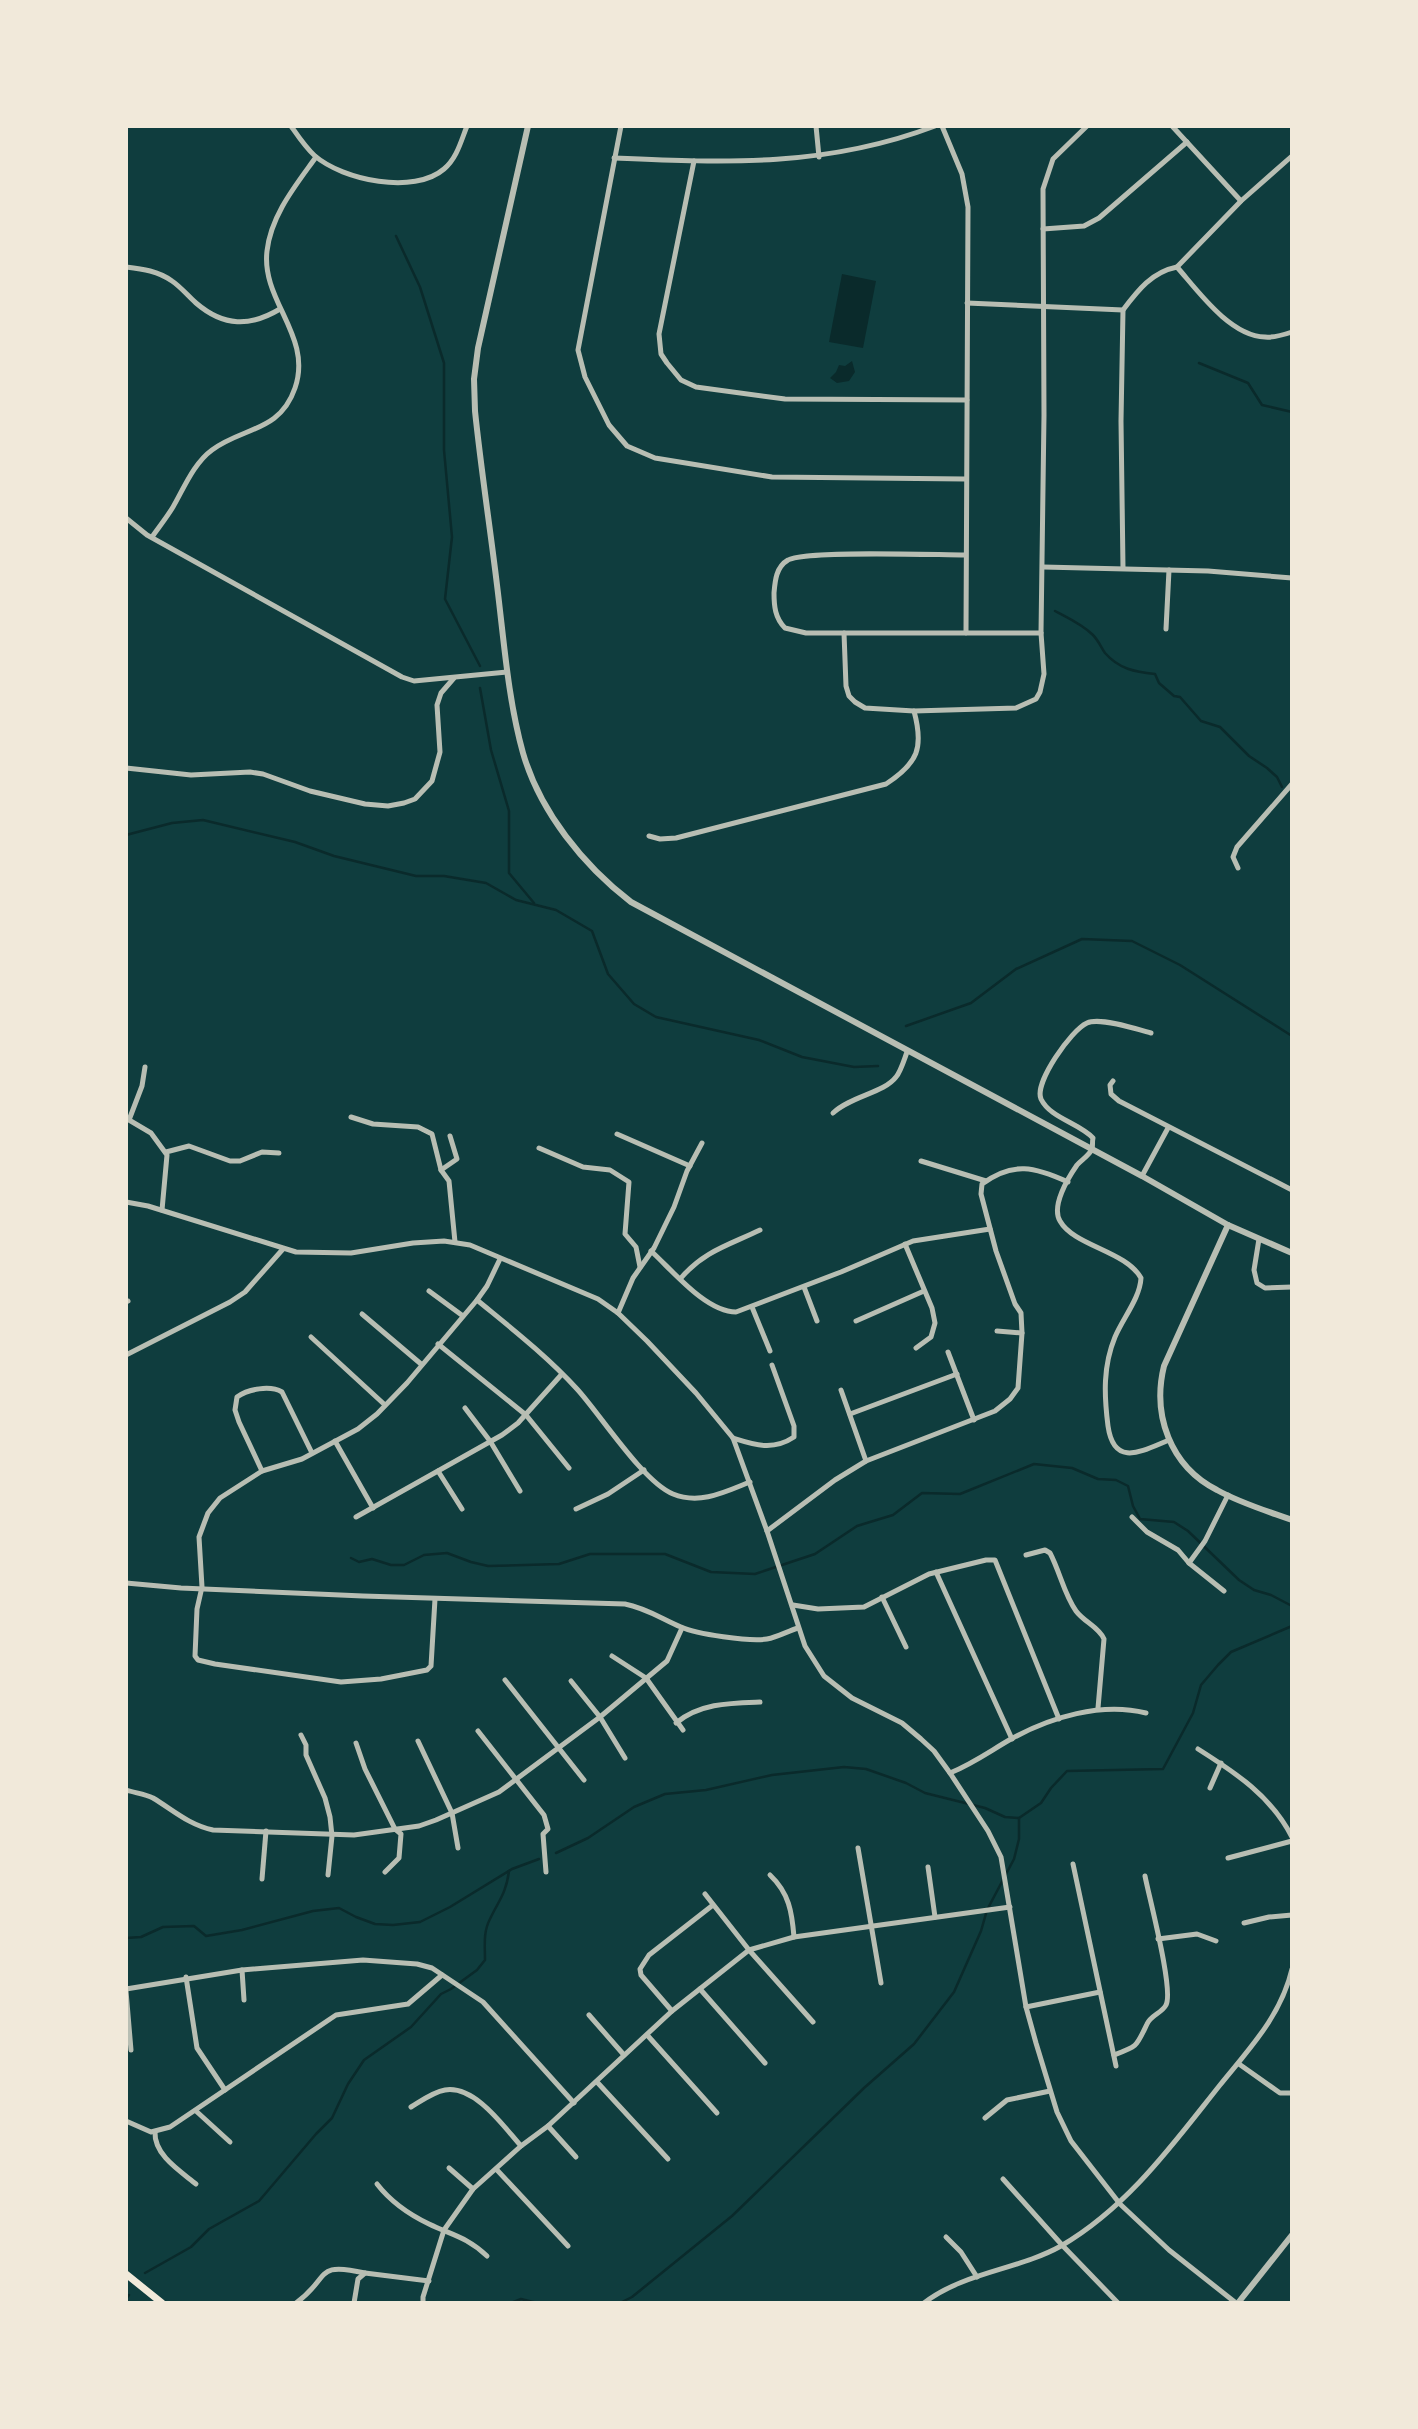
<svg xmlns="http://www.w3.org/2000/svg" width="1418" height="2429" font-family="'Source Serif 4',serif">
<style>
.water{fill:#0a2a2b}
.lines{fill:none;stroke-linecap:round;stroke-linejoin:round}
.stream{stroke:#0a2a2b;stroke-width:2.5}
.minor{stroke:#b8beb3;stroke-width:5}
.tertiary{stroke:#b8beb3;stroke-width:6}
.secondary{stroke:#f1e9da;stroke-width:7}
</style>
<rect width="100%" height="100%" fill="#0f3d3e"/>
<g class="water">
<polygon points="842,274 876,281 863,348 829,342"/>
<polygon points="852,361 855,372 849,381 837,383 830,378 836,372 839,365 845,366"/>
</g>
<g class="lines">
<g class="stream">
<polyline points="396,236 420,287 444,363 444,450 452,537 445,599 480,666"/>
<polyline points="1199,363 1248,383 1262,405 1292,412"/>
<path d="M 1055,611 C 1068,618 1082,624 1093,635 C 1098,640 1101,647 1105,653 C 1119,669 1135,672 1155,674 L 1159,683 L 1174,696 L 1180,697 L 1201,721 L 1220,727 L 1249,756 L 1267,768 L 1277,777 L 1282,787"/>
<polyline points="480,688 491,750 509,811 509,873 534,903"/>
<polyline points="126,835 172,823 203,820 295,842 334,856 416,876 444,876 486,883 516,900 556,910 592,931 608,974 634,1004 656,1017 759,1040 802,1057 854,1067 878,1066"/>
<polyline points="906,1026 971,1003 1016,969 1082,939 1132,941 1180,965 1292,1036"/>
<polyline points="351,1558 359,1562 372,1559 391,1565 404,1565 424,1555 447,1553 471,1562 488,1566 559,1564 590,1554 665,1554 711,1572 755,1574 815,1554 857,1526 893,1515 922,1493 960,1494 1034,1464 1072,1468 1098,1479 1116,1480 1128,1486 1133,1506 1140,1519 1174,1522 1188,1531 1239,1580 1254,1590 1271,1595 1292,1606"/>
<polyline points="556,1853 588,1838 634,1807 665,1794 706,1790 772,1775 844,1767 866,1769 906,1783 925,1793 985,1808 1005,1817 1019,1818 1041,1803 1051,1788 1067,1771 1163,1769 1193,1713 1201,1685 1218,1665 1231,1652 1292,1626"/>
<polyline points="126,1938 141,1937 163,1927 194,1926 206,1936 242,1930 313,1911 339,1908 356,1917 375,1924 393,1925 420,1922 450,1907 512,1869 539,1859"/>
<path d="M 145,2273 L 191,2247 L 209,2229 L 259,2201 L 316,2134 L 332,2118 L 348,2084 L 364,2060 L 411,2027 L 441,1994 L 451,1989 L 477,1970 L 485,1960 C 485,1946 483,1932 490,1919 C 499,1900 506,1894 509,1871"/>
<polyline points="126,2299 129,2295"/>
<polyline points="511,2303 521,2299 537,2303"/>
<polyline points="620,2303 632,2297 732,2216 864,2088 914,2044 954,1992 981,1931 987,1910 1014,1859 1019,1839 1019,1818"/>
</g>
<g class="minor">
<path d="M 291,126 C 298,136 306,148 315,156 C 343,180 414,195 444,169 C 457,158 461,141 467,126"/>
<polyline points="621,126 578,350 585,377 609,425 627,446 655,458 772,477 965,479"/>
<polyline points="816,126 819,157"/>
<polyline points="942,126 962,174 968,207 966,633"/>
<polyline points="1172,126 1241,201"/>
<path d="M 614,158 C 728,163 827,167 935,126"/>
<polyline points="694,161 659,334 661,354 667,363 681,380 696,387 785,399 967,400"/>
<polyline points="1043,229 1084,226 1099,218 1187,142"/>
<path d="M 126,267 C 143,269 158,271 172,281 C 181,287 188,296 196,303 C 224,327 250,327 280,309"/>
<path d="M 1177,267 C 1198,291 1230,336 1265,337 C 1274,338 1283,335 1292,332"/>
<path d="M 967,303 L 1123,310 C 1138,290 1152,272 1177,267 L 1241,201 L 1292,156"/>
<polyline points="1123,310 1121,421 1123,568"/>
<polyline points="126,518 147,535 402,677 414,681 507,672"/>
<path d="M 152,537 C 159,527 167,517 173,507 C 184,488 194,463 212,450 C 243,427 280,432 295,388 C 313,336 261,301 267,251 C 271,215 296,185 316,157"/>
<path d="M 965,555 C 936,555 804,550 788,560 C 776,567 775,581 774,593 C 774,606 775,618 785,628 L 806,633 L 1041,633"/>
<polyline points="1043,567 1208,571 1292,578"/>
<polyline points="1166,629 1169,570"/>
<polyline points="844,633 846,686 849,696 855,702 865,708 914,711 1016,708 1036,699 1040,692 1044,674 1041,633 1044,415 1043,189 1053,159 1087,126"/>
<polyline points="126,768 191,775 250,772 263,774 310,791 365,804 388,806 404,803 415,799 432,781 440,752 437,705 441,693 454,678"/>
<path d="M 649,836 L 660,839 L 676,838 L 886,784 C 918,763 924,748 914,711"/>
<polyline points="1238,868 1233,857 1237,847 1292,784"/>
<path d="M 1151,1033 C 1137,1029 1100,1017 1087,1023 C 1071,1030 1034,1083 1041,1099 C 1050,1118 1079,1123 1093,1138 C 1092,1142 1093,1146 1092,1149 C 1089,1156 1081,1160 1077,1165 C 1068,1178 1051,1206 1060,1221 C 1074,1246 1126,1251 1141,1278 C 1140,1298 1123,1318 1115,1337 C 1103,1366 1104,1395 1108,1426 C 1114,1468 1142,1451 1169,1440"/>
<polyline points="145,1067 142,1086 129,1120 151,1133 167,1155 162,1210"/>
<polyline points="1113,1081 1110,1085 1111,1094 1119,1101 1292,1190"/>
<path d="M 833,1113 C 851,1096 884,1093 896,1077 C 901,1071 904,1060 907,1052"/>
<polyline points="351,1117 373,1124 418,1127 432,1134 441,1170 449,1181 455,1242"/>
<polyline points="617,1134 690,1166"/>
<polyline points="539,1148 583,1167 610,1170 629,1182 625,1234 636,1247 640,1267"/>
<polyline points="166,1152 189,1146 230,1161 240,1161 262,1152 279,1153"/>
<polyline points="921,1161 986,1181"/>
<polyline points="441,1170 457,1159 450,1136"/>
<polyline points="1142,1176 1168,1128"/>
<polyline points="126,1202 148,1206 296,1252 351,1253 413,1243 444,1241 470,1245 598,1299 618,1313 647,1341 696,1393 733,1438 767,1531 805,1646 824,1676 852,1698 902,1723 921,1739 934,1751 950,1773 988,1831 1001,1857 1026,2007 1036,2043 1057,2112 1071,2141 1120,2204 1169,2250 1236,2303"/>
<polyline points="1259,1239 1254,1270 1257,1283 1265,1288 1292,1287"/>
<polyline points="905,1244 932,1308 935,1323 931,1337 916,1348"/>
<path d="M 651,1251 C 673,1271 706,1312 736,1312 L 841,1272 L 913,1241 L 990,1229"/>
<path d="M 681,1278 C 704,1251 729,1245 760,1230"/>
<polyline points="804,1287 817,1321"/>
<polyline points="429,1291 463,1316"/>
<path d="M 477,1300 C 511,1328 547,1356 577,1389 C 600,1414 643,1482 673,1494 C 700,1505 725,1492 750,1482"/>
<polyline points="126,1302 128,1301"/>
<polyline points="752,1307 770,1351"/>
<polyline points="618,1313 633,1278 654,1248 674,1207 687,1171 702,1143"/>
<polyline points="362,1314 421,1364"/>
<polyline points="856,1321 924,1291"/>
<polyline points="997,1331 1022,1333"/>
<polyline points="311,1337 385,1405"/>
<polyline points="438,1344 526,1415 569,1468"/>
<polyline points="948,1352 974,1420"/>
<polyline points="126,1355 230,1302 245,1292 283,1249"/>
<polyline points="465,1408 490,1441 520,1491"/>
<polyline points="850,1414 957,1374"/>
<path d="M 733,1438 C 755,1445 773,1451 794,1437 L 794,1426 L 772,1365"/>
<polyline points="335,1441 373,1508"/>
<path d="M 866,1461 L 995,1411 L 1010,1399 L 1018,1388 L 1022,1333 L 1021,1313 L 1015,1304 L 996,1251 L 981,1194 L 982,1184 C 1013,1161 1035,1167 1068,1182"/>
<path d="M 262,1471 L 239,1422 L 235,1410 L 237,1397 C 248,1389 270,1385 282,1392 L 312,1453"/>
<polyline points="438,1471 462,1509"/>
<polyline points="576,1509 608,1494 644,1470"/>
<polyline points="356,1517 502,1435 518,1423 562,1374"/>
<polyline points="1132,1517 1147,1532 1178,1550 1189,1563 1224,1591"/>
<polyline points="767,1531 835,1480 866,1461 841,1390"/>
<path d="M 1026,1555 L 1045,1550 L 1050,1553 C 1060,1572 1064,1594 1076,1611 C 1084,1622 1099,1627 1104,1639 L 1098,1708"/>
<polyline points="1189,1563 1205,1541 1228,1495"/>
<polyline points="936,1572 1012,1739"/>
<path d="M 126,1583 L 181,1588 L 363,1596 L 625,1604 C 646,1608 662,1619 681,1627 C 696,1634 750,1642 767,1639 C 778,1637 788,1631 798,1628"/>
<polyline points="882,1597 906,1647"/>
<polyline points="435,1599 431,1666 427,1670 381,1679 341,1682 215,1664 198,1660 195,1656 197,1609 202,1587 199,1537 208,1513 220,1498 262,1471 302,1459 358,1429 377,1414 407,1383 477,1300 487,1286 500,1259"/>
<polyline points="793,1605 818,1609 864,1607 929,1574 986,1560 995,1560 1059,1719"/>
<polyline points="612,1656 646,1678 683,1730"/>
<polyline points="505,1680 584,1780"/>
<polyline points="571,1681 600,1717 625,1758"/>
<path d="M 676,1723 C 700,1703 731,1703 760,1702"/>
<polyline points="478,1731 544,1815 548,1829 543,1834 546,1872"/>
<polyline points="301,1735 306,1745 306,1755 325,1798 330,1817 332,1836 328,1875"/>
<polyline points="418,1741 452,1813 458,1848"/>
<polyline points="356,1743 365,1769 395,1829 401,1834 399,1858 385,1872"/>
<path d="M 1198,1749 C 1236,1773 1271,1796 1292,1837"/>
<path d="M 950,1773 C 974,1763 990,1751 1011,1739 C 1051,1717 1101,1702 1146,1713"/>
<polyline points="1210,1788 1221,1763"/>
<path d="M 126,1790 C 135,1793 145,1794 153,1798 C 173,1810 189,1825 213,1830 L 354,1835 L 419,1826 L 436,1820 L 499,1792 L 600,1717 L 667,1661 L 682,1628"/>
<polyline points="858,1848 881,1983"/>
<polyline points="1228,1858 1292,1841"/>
<polyline points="1073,1864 1116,2066"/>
<polyline points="928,1867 935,1917"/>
<path d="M 770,1875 C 789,1893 792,1912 794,1937"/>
<polyline points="262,1879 266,1831"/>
<polyline points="705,1894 749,1950 813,2022"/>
<polyline points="1244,1923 1269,1917 1292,1915"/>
<polyline points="1158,1939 1197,1934 1216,1941"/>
<polyline points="242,1970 244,2000"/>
<polyline points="186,1977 197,2048 225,2090"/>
<polyline points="126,1989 242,1970 363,1960 417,1964 432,1968 483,2002 574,2103"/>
<polyline points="700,1989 765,2063"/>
<polyline points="126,1991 131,2050"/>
<polyline points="1026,2007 1100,1992"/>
<polyline points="672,2011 641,1975 640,1969 649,1955 713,1905"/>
<polyline points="589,2015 624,2055"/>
<polyline points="648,2036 717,2113"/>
<path d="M 1114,2055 C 1138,2046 1136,2047 1147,2024 C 1151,2015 1162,2013 1166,2005 C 1174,1990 1149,1897 1145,1876"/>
<polyline points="1239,2064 1280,2093 1292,2093"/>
<polyline points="597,2082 668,2159"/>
<path d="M 411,2107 C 421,2101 433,2092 445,2090 C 475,2085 504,2127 521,2146"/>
<polyline points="196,2111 230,2142"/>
<polyline points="985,2118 1007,2100 1050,2091"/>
<polyline points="126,2121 151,2132 170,2127 336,2015 408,2004 442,1975"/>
<polyline points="548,2126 576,2157"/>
<path d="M 155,2132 C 154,2155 180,2171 196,2184"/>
<polyline points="449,2168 473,2189"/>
<polyline points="497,2170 568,2246"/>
<polyline points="1003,2179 1062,2245 1118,2303"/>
<path d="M 377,2184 C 391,2202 408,2214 429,2224 C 452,2235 467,2237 487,2256"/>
<polyline points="946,2237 961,2252 977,2277"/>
<path d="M 296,2303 C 331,2278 313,2261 365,2273"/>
<polyline points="354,2303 358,2279 365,2273 429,2281"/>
<polyline points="423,2303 423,2297 444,2230 473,2189 521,2146 548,2126 672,2011 749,1950 794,1937 1010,1907"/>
<path d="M 924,2303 C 964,2272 1018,2270 1061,2246 C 1128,2207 1173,2144 1220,2085 C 1249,2049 1281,2016 1292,1969"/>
</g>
<g class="tertiary">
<path d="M 528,126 L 478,348 L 474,379 L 475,411 C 481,469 490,527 497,585 C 504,641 508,699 523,753 C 540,812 584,866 631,902 L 1142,1176 L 1228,1225 L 1292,1253"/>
<path d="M 1228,1225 L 1164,1366 C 1152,1415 1170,1466 1217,1490 C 1240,1503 1267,1511 1292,1520"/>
<polyline points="1238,2303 1292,2235"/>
</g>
<polyline class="secondary" points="126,2274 162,2303"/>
</g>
<rect width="1418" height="2429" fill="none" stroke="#f1e9da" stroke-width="256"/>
</svg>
